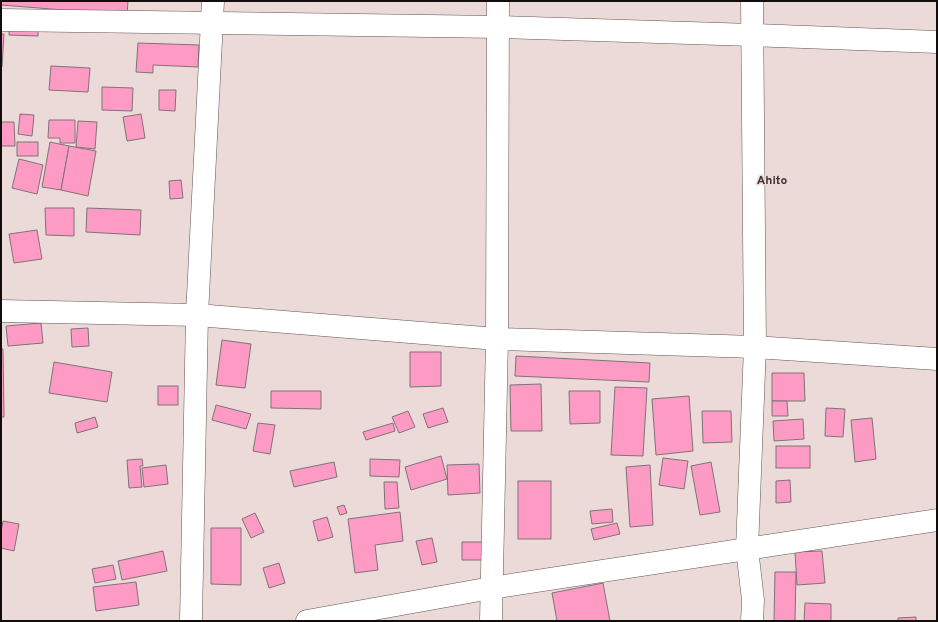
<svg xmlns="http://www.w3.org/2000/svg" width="938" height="622" font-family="Overpass,sans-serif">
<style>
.building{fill:#fe9bc5;stroke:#807277}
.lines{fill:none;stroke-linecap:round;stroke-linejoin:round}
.minor-casing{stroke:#625452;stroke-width:23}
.minor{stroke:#fff;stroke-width:22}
.labels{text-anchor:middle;stroke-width:3;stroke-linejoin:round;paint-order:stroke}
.quarter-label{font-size:12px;font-weight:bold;fill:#3d302f;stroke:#ebdad8}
</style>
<rect width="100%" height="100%" fill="#ebdad8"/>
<g class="building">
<polygon points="1,1 128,1 127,15 1,5"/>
<polygon points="9,27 38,28 38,36 9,35"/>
<polygon points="1,34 4,34 2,67 1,67"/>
<polygon points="138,43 199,45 198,67 153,65 153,73 136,72"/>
<polygon points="51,66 90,68 88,92 49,90"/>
<polygon points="102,87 133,88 132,111 102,110"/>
<polygon points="159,90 176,90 175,111 159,110"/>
<polygon points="20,114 34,115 32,136 18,134"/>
<polygon points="141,114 145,138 127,141 123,117"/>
<polygon points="49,120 75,120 75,143 60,143 60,138 48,138"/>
<polygon points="78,121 97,122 95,149 76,147"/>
<polygon points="1,122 14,122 15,146 1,146"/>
<rect x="17" y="142" width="21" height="14"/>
<polygon points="50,142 69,146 61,190 42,187"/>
<polygon points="69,146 96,151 88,196 61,190"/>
<polygon points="19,159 43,165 37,194 12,188"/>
<polygon points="181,180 183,198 170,199 169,181"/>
<polygon points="45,208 74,208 74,236 46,235"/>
<polygon points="87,208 141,210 140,235 86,232"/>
<polygon points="37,230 42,259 14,263 9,234"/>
<polygon points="41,323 43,343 8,346 6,326"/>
<polygon points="88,328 89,346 72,347 71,329"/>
<polygon points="222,340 251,344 245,388 216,385"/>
<polygon points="1,349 3,349 4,417 1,417"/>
<polygon points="410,352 441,352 441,386 410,387"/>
<polygon points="516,356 650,363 649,382 515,376"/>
<polygon points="54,362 112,372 107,402 49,393"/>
<polygon points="772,373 804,373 805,401 772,401"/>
<polygon points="541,384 542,431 511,431 510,385"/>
<rect x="158" y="386" width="20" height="19"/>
<polygon points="615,387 647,388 643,456 611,455"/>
<polygon points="271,391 321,391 321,409 271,408"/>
<polygon points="569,391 600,391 600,423 570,424"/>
<polygon points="689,396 693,451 656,455 652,399"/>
<polygon points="772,401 787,401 788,416 772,416"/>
<polygon points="216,405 251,414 246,429 212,420"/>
<polygon points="443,408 448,422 428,428 423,414"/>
<polygon points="826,408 845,409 843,437 825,436"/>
<polygon points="408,411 415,427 399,433 392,417"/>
<polygon points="702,411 731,411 732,442 703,443"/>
<polygon points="95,417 98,427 77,433 75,423"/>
<polygon points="872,418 876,459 855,462 851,420"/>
<polygon points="803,419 804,439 774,441 773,421"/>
<polygon points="258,423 275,425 270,454 253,451"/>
<polygon points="393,423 395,431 366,440 363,432"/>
<rect x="776" y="446" width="34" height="22"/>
<polygon points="441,456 447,479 411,490 405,467"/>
<polygon points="663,458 688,461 684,489 659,485"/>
<polygon points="142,459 143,466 140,466 142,487 129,488 127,460"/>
<polygon points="370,459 400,460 399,477 370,476"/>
<polygon points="334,462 337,477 294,487 290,471"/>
<polygon points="711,462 720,512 700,515 691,466"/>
<polygon points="479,464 480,493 448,495 447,465"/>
<polygon points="166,465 168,484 144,487 142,468"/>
<polygon points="650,465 653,525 630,527 626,467"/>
<polygon points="790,480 791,502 776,503 776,481"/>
<rect x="518" y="481" width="33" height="58"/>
<polygon points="384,482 397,482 399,508 385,509"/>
<polygon points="344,505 347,513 340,515 337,507"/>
<polygon points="612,509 613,522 592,524 590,511"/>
<polygon points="400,512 403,541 375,545 378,570 355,573 348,519"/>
<polygon points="255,513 264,532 251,538 242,519"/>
<polygon points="327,517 333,537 318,541 313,521"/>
<polygon points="3,521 19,524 14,551 1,548 1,531"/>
<polygon points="617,523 620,534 594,540 591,529"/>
<polygon points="211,528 241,528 241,585 211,584"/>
<polygon points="432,538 437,562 422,565 416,541"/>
<polygon points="462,542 483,542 484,560 462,560"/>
<polygon points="163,551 167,571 122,580 118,561"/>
<polygon points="822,551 825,583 797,585 795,552"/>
<polygon points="279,563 285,583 269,588 263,568"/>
<polygon points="113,565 116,579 95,583 92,569"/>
<polygon points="775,572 796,572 795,621 774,621"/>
<polygon points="136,582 139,605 96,611 93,587"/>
<polygon points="603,583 610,621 557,621 552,593"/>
<polygon points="805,603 831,604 831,621 804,621"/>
<polygon points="916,617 916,621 898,621 898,618"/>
</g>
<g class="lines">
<defs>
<g id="minor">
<polyline points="752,1 755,347 747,549 753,600 752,621"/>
<polyline points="1,20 498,27 752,35 937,42"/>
<polyline points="1,311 197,315 497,339 755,347 937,359"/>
<polyline points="191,621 197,315 213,1"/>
<polyline points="307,621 491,588 937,520"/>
<polyline points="491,621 497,339 498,1"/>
</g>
</defs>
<use href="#minor" class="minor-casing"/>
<use href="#minor" class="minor"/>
</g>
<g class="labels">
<g class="quarter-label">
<text x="772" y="184">Ahito</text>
</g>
</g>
<rect width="938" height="622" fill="none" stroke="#120d0c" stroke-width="4"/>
</svg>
